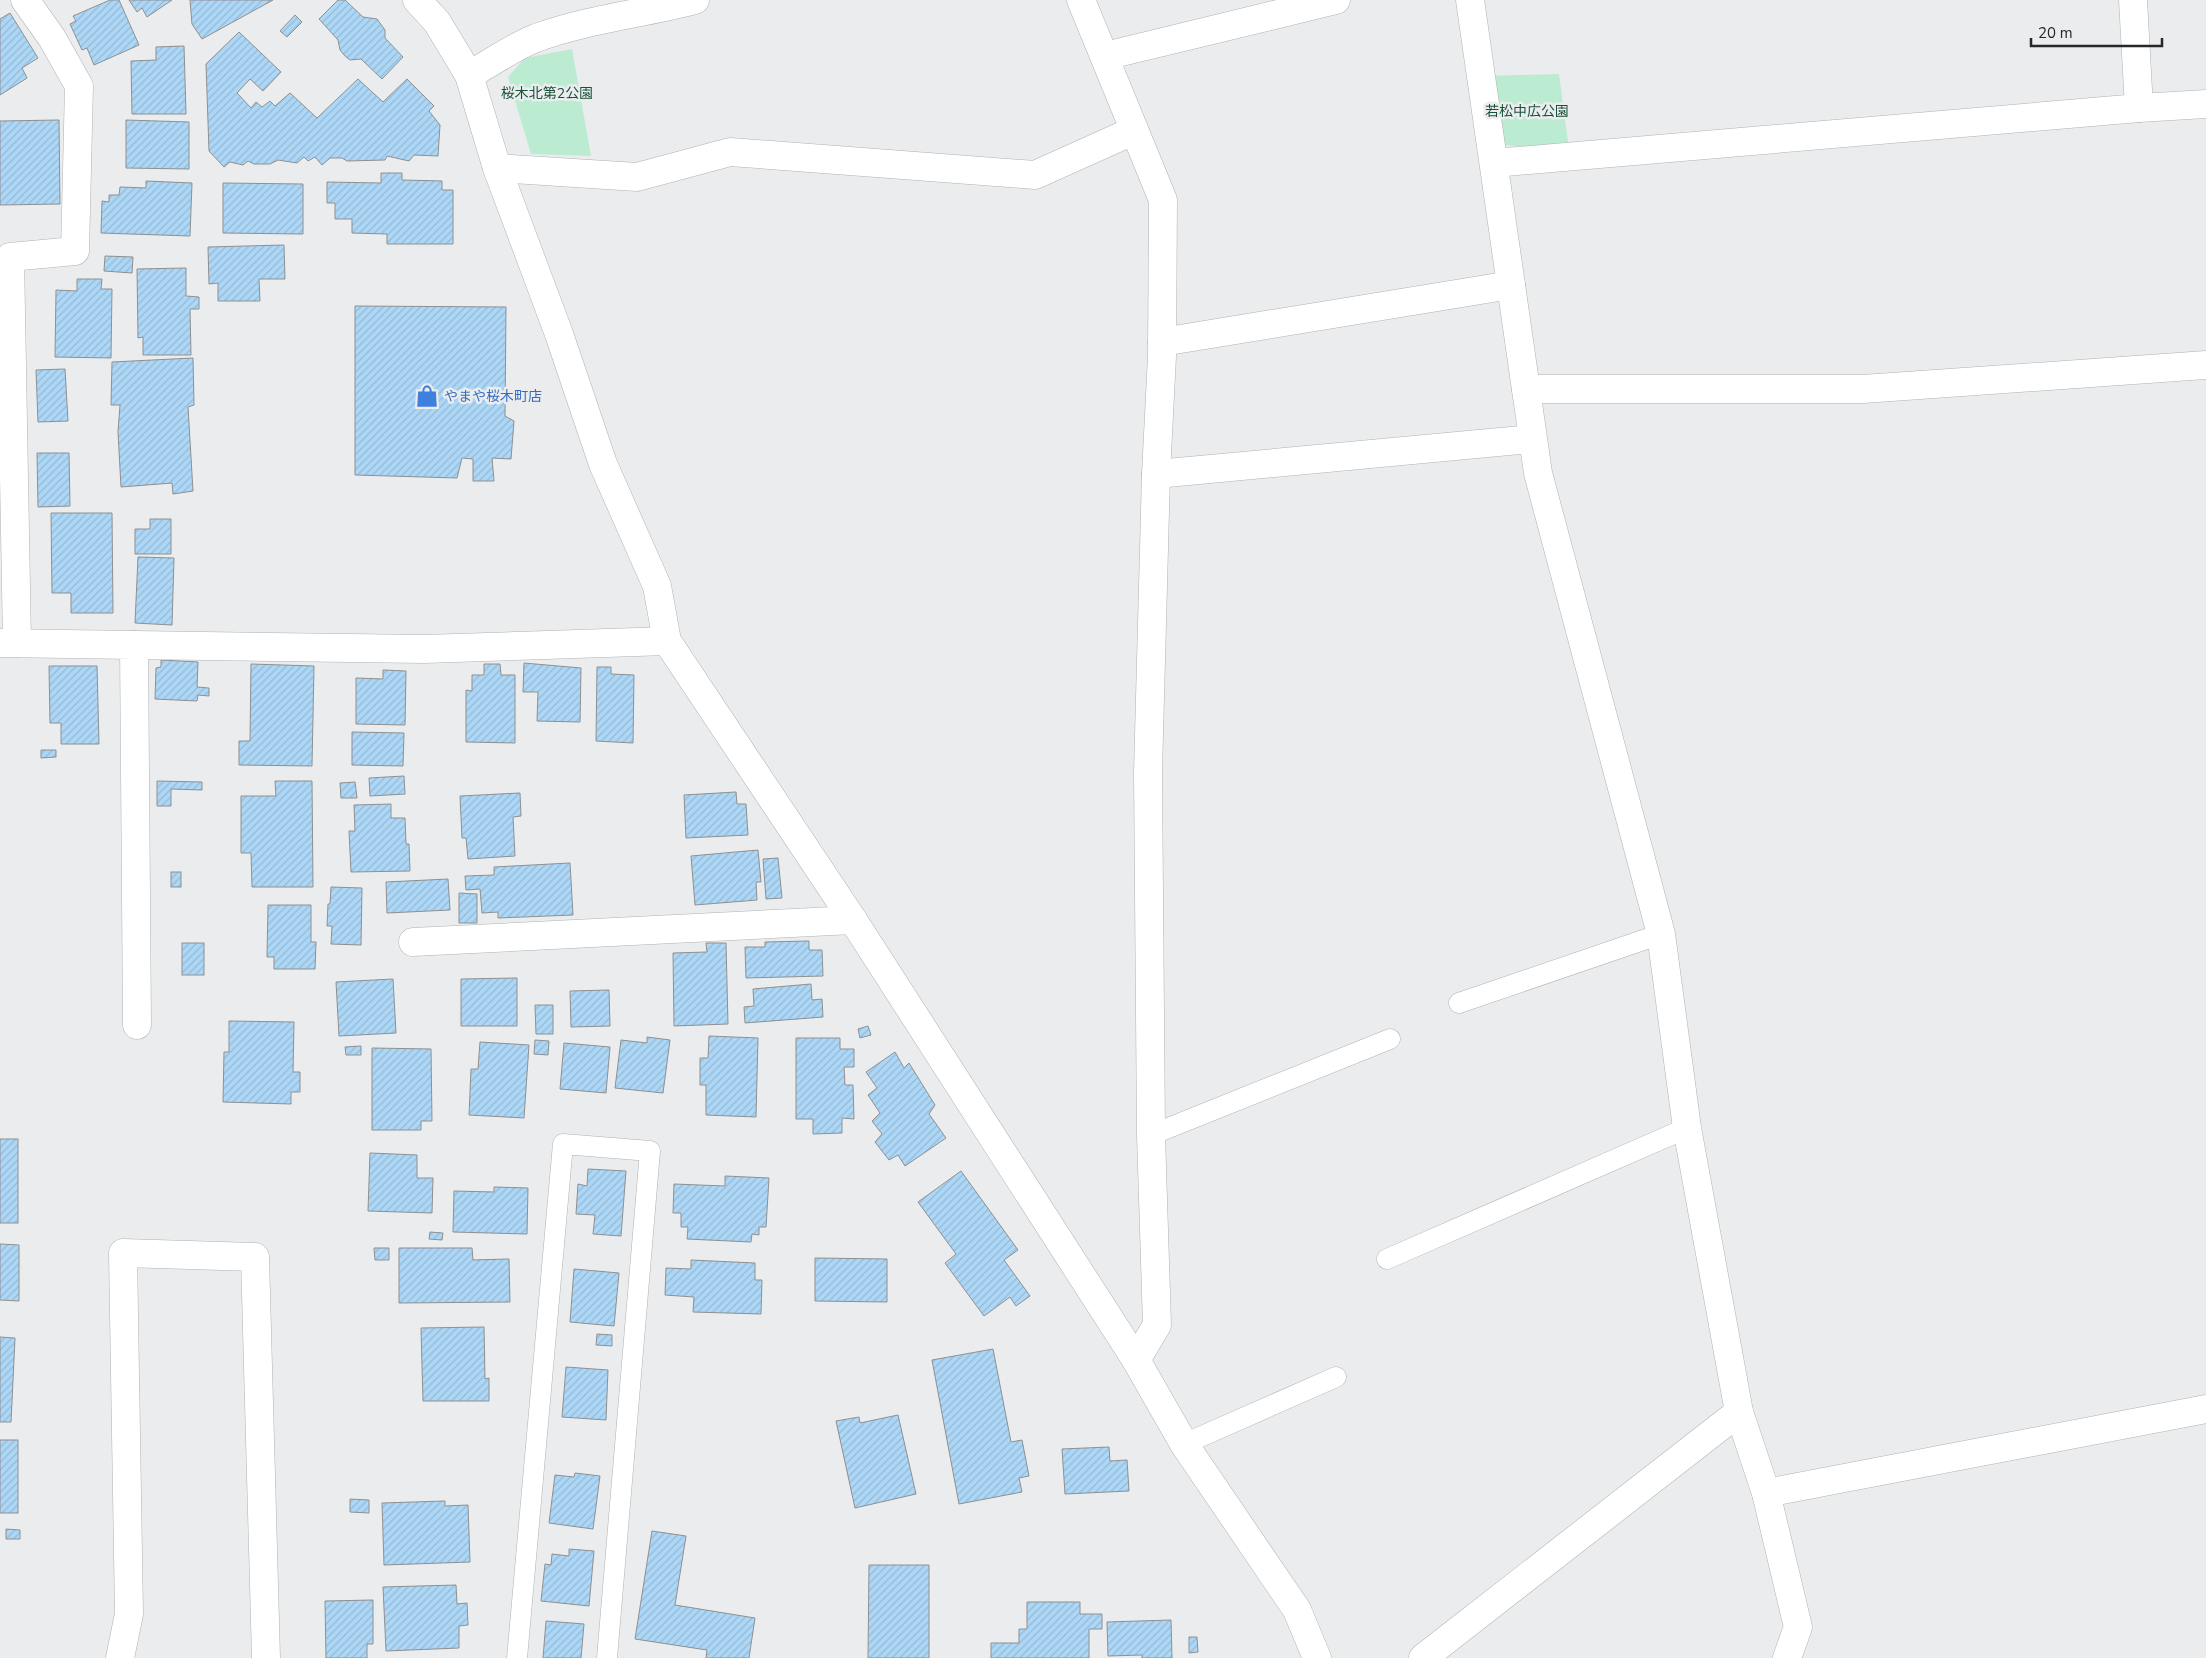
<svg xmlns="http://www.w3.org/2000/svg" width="2206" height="1658" font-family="'Nunito Sans','Noto Sans JP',sans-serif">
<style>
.park{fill:#bbebd0}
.building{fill:url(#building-hatch);stroke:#8e9091}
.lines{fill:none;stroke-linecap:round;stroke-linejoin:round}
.lane-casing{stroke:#b0b2b3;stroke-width:21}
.street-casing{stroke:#b0b2b3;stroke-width:29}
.lane{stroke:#fff;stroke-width:20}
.street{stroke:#fff;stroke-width:28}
.labels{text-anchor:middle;stroke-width:5;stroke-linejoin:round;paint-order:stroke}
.park-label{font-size:14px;fill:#185137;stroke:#eaecee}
.shop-label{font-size:14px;fill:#366cbe;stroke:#eaecee;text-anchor:start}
</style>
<defs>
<pattern id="building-hatch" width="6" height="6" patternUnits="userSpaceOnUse" patternTransform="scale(1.25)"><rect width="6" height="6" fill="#add7f7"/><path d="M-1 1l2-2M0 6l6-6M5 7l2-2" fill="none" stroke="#95b9d4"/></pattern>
</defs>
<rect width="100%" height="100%" fill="#eaecee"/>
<g class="park">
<polygon points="572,49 591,156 531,154 508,77 525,58"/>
<polygon points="1559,74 1569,150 1501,145 1483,76"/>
</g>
<g class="building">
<polygon points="110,0 119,0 139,45 94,65 87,48 82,50 70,24 76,21 73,16"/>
<polygon points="129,0 172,0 147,17 142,8 137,12"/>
<polygon points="190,0 273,0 202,39 192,24"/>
<polygon points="338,0 345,0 363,17 377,19 385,30 385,38 403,57 382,79 361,59 350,60 345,56 340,50 338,40 319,19"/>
<polygon points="10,13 38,58 22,68 27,78 0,95 0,19"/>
<polygon points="295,15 302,22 287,37 280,31"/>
<polygon points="239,32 281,72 263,91 250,79 237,93 251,108 256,102 262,107 270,101 275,106 290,93 317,118 358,79 383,102 407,79 434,106 429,111 440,125 438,156 414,155 409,161 387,156 385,160 347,161 342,158 330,158 322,165 315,157 308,161 304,157 297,163 278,160 270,164 254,164 248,161 243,165 230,162 224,167 209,151 206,64"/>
<polygon points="184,46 186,114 132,114 131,61 156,60 156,47"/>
<polygon points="59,120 60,204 0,205 0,121"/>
<polygon points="126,120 189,122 189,169 126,168"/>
<polygon points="381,173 402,173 402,180 442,181 442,190 453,190 453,244 387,244 387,234 352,233 352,219 335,219 335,203 327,203 327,182 381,183"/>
<polygon points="146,181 192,183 190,236 101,233 102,201 109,202 109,195 119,195 120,187 146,188"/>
<polygon points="223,183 303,184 303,234 223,233"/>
<polygon points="284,245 285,279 259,279 260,301 218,301 218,283 209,284 208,247"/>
<polygon points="105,256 133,257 132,273 104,271"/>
<polygon points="186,268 186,296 199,297 199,309 190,309 191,355 143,355 143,337 138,338 137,269"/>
<polygon points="77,279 102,279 101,289 112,289 111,358 55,357 56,290 77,291"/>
<polygon points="355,306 506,307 505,416 514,421 511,459 492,458 494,481 473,481 473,459 462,458 457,478 355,475"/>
<polygon points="193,358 194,405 188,407 193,491 173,494 172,483 121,487 118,432 120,405 111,405 112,362"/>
<polygon points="65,369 68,421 38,422 36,370"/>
<polygon points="37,453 69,453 70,506 38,507"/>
<polygon points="51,513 112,513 113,613 71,613 71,593 52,593"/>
<polygon points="150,519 171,519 171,554 135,554 135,529 150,529"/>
<polygon points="138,557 174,558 172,625 135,623"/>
<polygon points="161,660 198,662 197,687 209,688 209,696 198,695 197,701 155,699 156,668 161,667"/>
<polygon points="524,663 581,668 580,722 537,721 538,692 523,692"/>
<polygon points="251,664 314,666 312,766 239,765 239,741 250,741"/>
<polygon points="484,664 500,664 501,675 515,675 515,743 466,742 466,690 472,691 472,675 484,675"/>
<polygon points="49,666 97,666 99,744 61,744 61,723 50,723"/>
<polygon points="597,667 611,667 611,674 634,675 633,743 596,741"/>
<polygon points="383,670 406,671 405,725 356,724 356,678 383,679"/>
<polygon points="352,732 404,733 403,766 352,765"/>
<polygon points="41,750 56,750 56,757 41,758"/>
<polygon points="404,776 405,794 370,796 369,778"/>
<polygon points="157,781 202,782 202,790 171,789 171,806 157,806"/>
<polygon points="275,781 312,781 313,887 252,887 251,853 241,853 241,796 276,796"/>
<polygon points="355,782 357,798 341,798 340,783"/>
<polygon points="736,792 737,804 746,804 748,835 686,838 684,795"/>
<polygon points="520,793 521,816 513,817 515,856 468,859 466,838 462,838 460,796"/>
<polygon points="391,804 391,818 405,818 406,844 409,844 410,871 351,872 349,831 355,831 354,805"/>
<polygon points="758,850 761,882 756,882 757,900 695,905 691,856"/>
<polygon points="778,858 782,898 766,899 763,859"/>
<polygon points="570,863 573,915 498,918 498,912 482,913 480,889 466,890 465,876 494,875 494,867"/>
<rect x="171" y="872" width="10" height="15"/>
<polygon points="448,879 450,910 387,913 386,882"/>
<polygon points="331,887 362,888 361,945 331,944 332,926 327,926 328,904 330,904"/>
<polygon points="459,893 477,894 477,923 459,923"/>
<polygon points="268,905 311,905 311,942 316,942 315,969 274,969 274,957 267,957"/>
<polygon points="809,941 809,950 822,950 823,976 746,978 745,947 765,947 765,942"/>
<rect x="182" y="943" width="22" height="32"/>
<polygon points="706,943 726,943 728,1024 674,1026 673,953 707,952"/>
<polygon points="517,978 517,1026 461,1026 461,979"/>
<polygon points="393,979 396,1033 339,1036 336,982"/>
<polygon points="811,984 812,1000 822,999 823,1017 745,1023 744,1007 754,1006 753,989"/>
<polygon points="609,990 610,1026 571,1027 570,991"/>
<polygon points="535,1005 553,1005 553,1034 536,1034"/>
<polygon points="229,1021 294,1022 293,1072 300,1072 300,1092 291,1092 291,1104 223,1102 224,1052 229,1052"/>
<polygon points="868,1026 871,1035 860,1038 858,1029"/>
<polygon points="709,1036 758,1038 756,1117 706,1115 706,1085 700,1085 700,1058 708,1058"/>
<polygon points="647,1037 670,1040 663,1093 615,1088 621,1040 647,1043"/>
<polygon points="796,1038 840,1038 840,1049 854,1049 854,1067 844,1067 845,1085 853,1085 854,1119 842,1118 842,1133 813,1134 813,1119 796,1119"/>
<polygon points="535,1040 549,1041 548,1055 534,1054"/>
<polygon points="480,1042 529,1045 524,1118 469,1115 471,1069 478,1069"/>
<polygon points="564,1043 610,1047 606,1093 560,1089"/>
<polygon points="361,1046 361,1055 346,1055 345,1047"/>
<polygon points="372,1048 431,1049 432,1121 421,1121 421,1130 372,1130"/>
<polygon points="895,1052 904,1068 909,1063 935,1105 929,1114 946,1138 905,1166 898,1155 889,1160 875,1142 882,1134 872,1121 880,1113 868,1095 877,1088 866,1072"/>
<rect x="0" y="1139" width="18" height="84"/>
<polygon points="370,1153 417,1155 417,1178 433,1178 432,1213 368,1211"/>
<polygon points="588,1169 626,1171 621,1236 593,1234 595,1215 576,1214 578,1184 587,1186"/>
<polygon points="961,1171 1018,1250 1004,1260 1030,1296 1016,1306 1010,1297 984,1316 945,1263 956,1254 918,1202"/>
<polygon points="725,1176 769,1178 766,1227 759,1227 759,1235 752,1234 751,1242 687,1239 688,1227 681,1227 681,1213 673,1213 674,1184 725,1186"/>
<polygon points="494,1187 528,1188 527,1234 453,1232 454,1191 494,1192"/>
<polygon points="430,1232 443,1233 442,1240 429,1239"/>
<polygon points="0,1244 19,1245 19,1301 0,1300"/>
<polygon points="374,1248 389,1248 389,1260 375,1260"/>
<polygon points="399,1248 472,1248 473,1260 509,1259 510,1302 399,1303"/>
<polygon points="815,1258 887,1259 887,1302 815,1301"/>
<polygon points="691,1260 755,1263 755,1280 762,1280 761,1314 693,1312 694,1297 665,1295 666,1268 691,1269"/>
<polygon points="574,1269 619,1273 614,1326 570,1322"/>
<polygon points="484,1327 485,1379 489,1378 489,1401 423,1401 421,1328"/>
<polygon points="597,1334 612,1335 612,1346 596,1345"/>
<polygon points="0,1337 15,1338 11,1422 0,1422"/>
<polygon points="993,1349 1011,1442 1022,1440 1029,1476 1019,1478 1022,1492 959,1504 932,1360"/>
<polygon points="566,1367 608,1370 606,1420 562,1417"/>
<polygon points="898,1415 916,1494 855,1508 836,1421 859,1417 860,1423"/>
<rect x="0" y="1440" width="18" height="73"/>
<polygon points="1109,1447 1110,1461 1127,1460 1129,1491 1065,1494 1062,1449"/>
<polygon points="575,1473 600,1476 593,1529 549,1523 555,1475 574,1477"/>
<polygon points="350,1499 369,1500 369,1513 350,1512"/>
<polygon points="445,1501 445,1506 468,1505 470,1562 384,1565 382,1503"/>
<polygon points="6,1529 20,1530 20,1539 6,1539"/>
<polygon points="652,1531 686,1536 675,1605 755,1618 749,1658 706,1658 707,1650 635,1639"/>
<polygon points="569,1549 594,1551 589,1606 541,1601 545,1564 551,1565 552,1554 569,1556"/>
<polygon points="869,1565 929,1565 929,1658 868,1658"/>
<polygon points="456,1585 457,1604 467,1603 468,1625 459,1626 459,1648 386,1651 383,1587"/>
<polygon points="373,1600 373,1644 367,1644 367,1658 326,1658 325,1601"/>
<polygon points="1027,1602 1080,1602 1080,1614 1102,1614 1102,1629 1089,1629 1089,1658 991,1658 991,1643 1019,1643 1019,1629 1027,1629"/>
<polygon points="1171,1620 1172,1658 1142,1658 1142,1655 1108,1656 1107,1622"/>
<polygon points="546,1621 584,1624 581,1658 543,1658"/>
<polygon points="1189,1637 1197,1637 1198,1652 1189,1653"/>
</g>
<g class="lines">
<defs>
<g id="lane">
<polyline points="1459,1003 1661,934"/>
<polyline points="1151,1135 1390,1039"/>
<polyline points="1387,1259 1687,1128"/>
<polyline points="1184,1444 1336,1377"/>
<polyline points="517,1658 563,1144 650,1151 607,1658"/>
</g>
<g id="street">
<polyline points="417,0 437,22 469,75 497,168 559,334 603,464 657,586 667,641 853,920 1136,1360 1184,1444 1297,1610 1317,1658"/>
<polyline points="1081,0 1163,200 1162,356 1156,474 1148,773 1151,1135 1157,1325 1136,1360"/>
<polyline points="1470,0 1538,473 1661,934 1687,1128 1739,1412 1766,1493 1798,1627 1787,1658"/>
<polyline points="1105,56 1336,0"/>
<path d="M 469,75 C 491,63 513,47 536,38 C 588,19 642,14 695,0"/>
<polyline points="2139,108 2206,104"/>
<polyline points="1494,163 2139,108 2133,0"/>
<polyline points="497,168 637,177 730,152 1035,175 1133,131"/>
<polyline points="1162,342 1511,285"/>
<polyline points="1526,389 1863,389 2206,365"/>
<polyline points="1156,474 1532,439"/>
<polyline points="0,643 134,645 137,1025"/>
<polyline points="17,643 10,257 75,251 79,86 52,38 25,0"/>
<polyline points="134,645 424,649 667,641"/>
<polyline points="413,942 853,920"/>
<polyline points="1766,1493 2206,1409"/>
<polyline points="120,1658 129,1614 123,1253 255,1257 266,1658"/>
<polyline points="1423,1658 1739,1412"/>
</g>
</defs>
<use href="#lane" class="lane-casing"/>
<use href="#street" class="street-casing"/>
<use href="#lane" class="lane"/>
<use href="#street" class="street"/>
</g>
<defs>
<symbol id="shop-bare" viewBox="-9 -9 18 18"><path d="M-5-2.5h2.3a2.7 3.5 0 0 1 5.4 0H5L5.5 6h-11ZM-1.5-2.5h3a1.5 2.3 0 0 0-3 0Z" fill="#3f7fe0" stroke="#eaecee" stroke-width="2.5" paint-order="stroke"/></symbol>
</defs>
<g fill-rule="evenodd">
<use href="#shop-bare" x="411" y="380" width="32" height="32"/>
</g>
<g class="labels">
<g class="park-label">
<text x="547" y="98">桜木北第2公園</text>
<text x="1527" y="116">若松中広公園</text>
</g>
<g class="shop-label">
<text x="444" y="401">やまや桜木町店</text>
</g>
</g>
<path d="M2031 38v8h131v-8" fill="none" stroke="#272728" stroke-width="2.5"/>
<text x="2038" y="38" font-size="15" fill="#272728" stroke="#eaecee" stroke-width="4" paint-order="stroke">20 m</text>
</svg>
